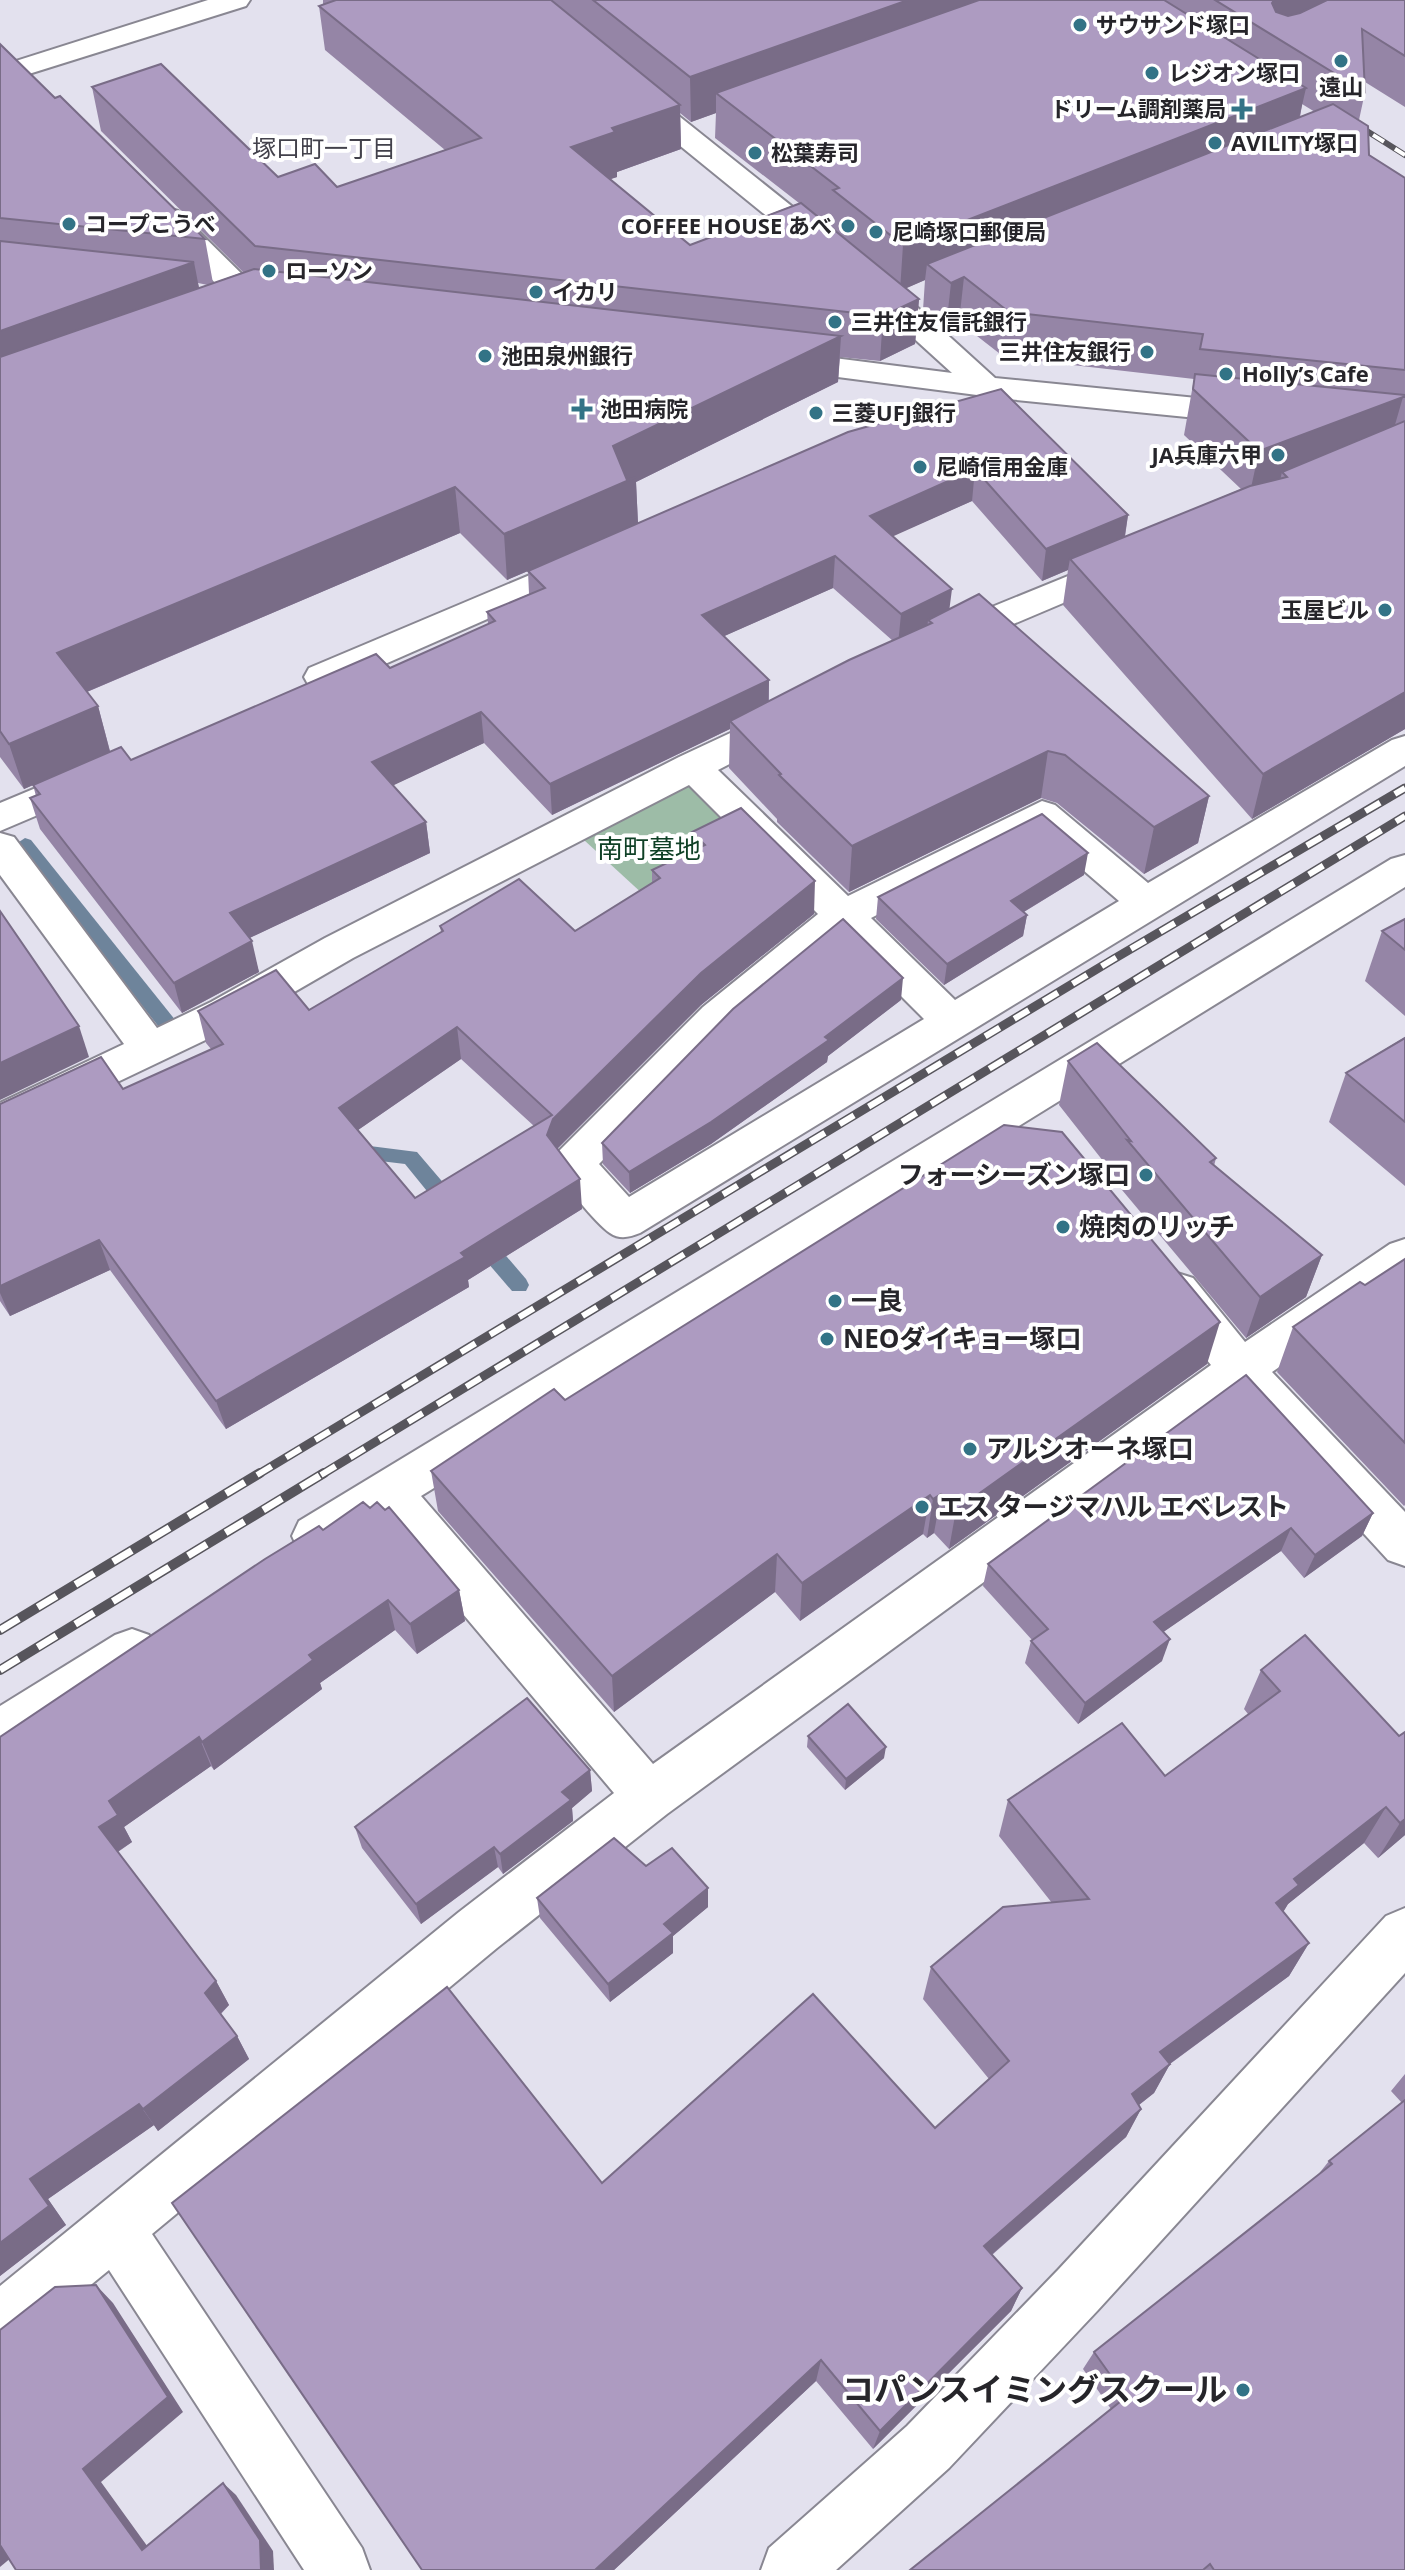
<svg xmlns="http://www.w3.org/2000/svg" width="1405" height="2570" font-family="'Open Sans','Noto Sans JP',sans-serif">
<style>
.green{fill:#9dbca7}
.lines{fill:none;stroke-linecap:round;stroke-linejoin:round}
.stream{fill:#6e849b;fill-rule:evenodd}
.minor-casing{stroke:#898792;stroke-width:4}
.minor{fill:#fff;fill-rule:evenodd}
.rail-far2-casing{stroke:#57555c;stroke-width:6}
.rail-far1-casing{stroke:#57555c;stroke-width:9}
.rail-casing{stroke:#57555c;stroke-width:10}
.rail-far2{stroke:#fff;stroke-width:4;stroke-dasharray:13;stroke-linecap:butt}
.rail-far1{stroke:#fff;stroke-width:6;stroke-dasharray:17;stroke-linecap:butt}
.rail{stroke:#fff;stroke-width:7;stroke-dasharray:22;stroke-linecap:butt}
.wall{fill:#9585a6;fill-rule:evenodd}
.shaded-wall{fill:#796c87}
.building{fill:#ad9bc1;stroke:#796c87;stroke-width:2;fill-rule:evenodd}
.poi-dot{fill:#327386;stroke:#fff;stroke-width:3}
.labels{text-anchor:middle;stroke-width:8;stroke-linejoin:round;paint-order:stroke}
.far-poi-label{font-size:22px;font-weight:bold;fill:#26252a;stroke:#fff;text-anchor:start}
.far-neighbourhood-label{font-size:24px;fill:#42414b;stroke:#fff}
.park-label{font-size:26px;fill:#0f4026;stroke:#fff}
.poi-label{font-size:26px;font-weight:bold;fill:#26252a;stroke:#fff;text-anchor:start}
.near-poi-label{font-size:32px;font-weight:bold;fill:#26252a;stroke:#fff;text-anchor:end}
</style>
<rect width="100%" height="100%" fill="#e3e1ee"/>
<polygon class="green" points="687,785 731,828 645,896 584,840"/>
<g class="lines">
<g class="stream">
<polygon points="25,838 31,840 176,1021 178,1026 176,1031 162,1031 19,848 16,844"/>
<polygon points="354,1144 417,1152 458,1200 461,1206 458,1212 444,1212 405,1164 347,1157 344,1152 347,1147"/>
<polygon points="482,1234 489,1236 526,1279 529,1285 526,1291 512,1291 475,1248 472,1242 475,1236"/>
</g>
<defs>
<g id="minor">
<polygon points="208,0 250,0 246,6 0,83 0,66"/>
<polygon points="635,87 645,89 908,299 995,378 1247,403 1258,406 1263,413 1258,420 1247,423 1007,399 994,404 977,395 768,368 763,361 768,354 779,351 952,373 886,313 625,101 621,95 625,89"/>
<path d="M 167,208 L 178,211 L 265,297 L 270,304 C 260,318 236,322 221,319 L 216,312 L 221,305 L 233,301 L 156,223 L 152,217 L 156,211 Z"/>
<polygon points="582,553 594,556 599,564 594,572 335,686 322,689 309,686 304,677 309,668"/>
<polygon points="1122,554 1134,557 1139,565 1134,573 959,647 946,651 933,647 928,639 933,631"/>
<path d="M 784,708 L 797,711 L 802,720 L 797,729 L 718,770 L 848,896 L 1042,801 L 1055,805 L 1148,883 L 1392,740 L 1405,736 L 1405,766 L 640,1233 C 630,1237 620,1240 610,1233 C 596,1224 560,1179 552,1164 L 558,1152 L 703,1007 L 818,914 L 689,785 L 353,958 L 239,1024 L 0,1138 L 0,1103 L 124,1044 L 0,875 L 0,833 L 14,837 L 157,1028 L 211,1002 L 325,938 L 679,757 ZM 1039,832 L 1119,901 L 955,1000 L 871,918 ZM 842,937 L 924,1019 L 629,1197 L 599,1164 L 731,1029 Z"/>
<polygon points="86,767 99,771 105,780 99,789 0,831 0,803"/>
<polygon points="1405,855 1405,887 421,1496 653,1764 1211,1365 1161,1304 1155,1291 1161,1278 1177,1273 1193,1278 1245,1342 1390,1244 1405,1239 1405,1280 1272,1372 1405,1512 1405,1566 1388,1560 1238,1396 667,1814 497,1948 152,2234 362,2548 370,2570 304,2570 109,2270 20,2343 0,2352 0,2286 459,1912 614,1793 383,1519 333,1551 316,1557 299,1551 292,1536 299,1521 1391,859"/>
<polygon points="132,1629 149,1635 156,1651 149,1667 18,1749 0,1756 0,1706 115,1635"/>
<polygon points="1405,1908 1405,1973 1098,2310 949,2468 836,2570 761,2570 769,2548 907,2426 1058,2270 1386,1916"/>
</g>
</defs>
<use href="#minor" class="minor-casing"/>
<use href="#minor" class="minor"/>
<defs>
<polyline id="rail-far2" points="1351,121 1405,155"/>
<g id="rail-far1">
<polyline points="257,1475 1112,960 1405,788"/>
<polyline points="321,1475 1405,816"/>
</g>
<g id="rail">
<polyline points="0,1630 260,1473"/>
<polyline points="0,1670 324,1473"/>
</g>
</defs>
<use href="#rail-far2" class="rail-far2-casing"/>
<use href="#rail-far1" class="rail-far1-casing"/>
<use href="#rail" class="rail-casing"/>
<use href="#rail-far2" class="rail-far2"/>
<use href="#rail-far1" class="rail-far1"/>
<use href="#rail" class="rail"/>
</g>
<g class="wall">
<path d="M 323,0 L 1405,0 L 1405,107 L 1365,82 L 1365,92 L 1359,120 L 1369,155 L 1405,178 L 1405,729 L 1252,819 L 1063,605 L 1068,570 L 1042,581 L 972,501 L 892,536 L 950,609 L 1209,796 L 1198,843 L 1144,874 L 1057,803 L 1041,798 L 849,892 L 777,822 L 777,819 L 729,768 L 730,729 L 552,815 L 484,743 L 393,785 L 426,822 L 430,853 L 249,938 L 259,972 L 182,1013 L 40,829 L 30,798 L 36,796 L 33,785 L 24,789 L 0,757 L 0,44 L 55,98 L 205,239 L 213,283 L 243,272 L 101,131 L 92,87 L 278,177 L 337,187 L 445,150 L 325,50 L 319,6 L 323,4 ZM 1302,104 L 1315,112 L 1300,118 ZM 680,113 L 691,122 L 716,113 L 715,138 L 799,203 L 690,245 L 610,179 L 617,177 L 617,172 L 681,149 ZM 925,280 L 923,310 L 946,329 L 959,322 L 1004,357 L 1194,379 L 1184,435 L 1241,489 L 1125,537 L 1128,515 L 1001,389 L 638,523 L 636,482 L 838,382 L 840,357 L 880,361 L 915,344 L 919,299 L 906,288 ZM 198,283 L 208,285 L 199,288 ZM 460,533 L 507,580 L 528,571 L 529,594 L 487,612 L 488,624 L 390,668 L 131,760 L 110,751 L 98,706 L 87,692 ZM 833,588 L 893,641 L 769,701 L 769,680 L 724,636 Z"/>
<path d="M 692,832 L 814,914 L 701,1005 L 557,1149 L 582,1209 L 468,1280 L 469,1287 L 226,1429 L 110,1270 L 10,1316 L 0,1301 L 0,1104 L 123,1089 L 211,1049 L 206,1043 L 198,1011 L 309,1010 L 441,932 L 440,926 L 575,931 L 652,883 L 652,870 L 692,851 ZM 461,1059 L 534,1126 L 415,1198 L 358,1130 Z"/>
<polygon points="1084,875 1024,912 1027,915 1023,936 944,985 876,919 878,897"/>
<polygon points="1405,919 1405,1016 1365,981 1382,931"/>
<polygon points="901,1000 828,1056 827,1062 711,1144 630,1193 603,1164 602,1143"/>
<polygon points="1405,1037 1405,1186 1329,1122 1346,1073"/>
<polygon points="1068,1061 1216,1158 1214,1166 1322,1255 1306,1297 1246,1338 1117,1184 1118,1180 1059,1105"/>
<polygon points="1405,1259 1405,1505 1404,1506 1277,1372 1293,1327 1365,1285"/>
<polygon points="1207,1364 949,1549 934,1533 927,1538 923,1534 800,1621 775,1592 614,1712 438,1511 431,1471 565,1400"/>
<polygon points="1373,1513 1362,1536 1304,1578 1281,1551 1163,1632 1162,1661 1078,1724 1025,1663 1031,1641 1032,1640 983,1586 988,1564"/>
<polygon points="323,1530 459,1590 465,1621 417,1654 395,1630 320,1683 322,1689 214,1770 211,1766 124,1827 132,1842 118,1852 216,1981 229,2005 221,2014 237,2036 249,2059 158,2131 154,2125 48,2199 66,2225 0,2276 0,1737"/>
<polygon points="1261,1670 1399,1736 1405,1835 1378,1858 1364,1843 1288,1904 1283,1912 1309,1943 1289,1976 1170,2064 1154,2093 1139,2105 1141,2109 1126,2137 992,2255 1022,2288 1011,2311 873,2449 816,2381 614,2570 422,2570 602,2183 935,2128 989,2079 923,1999 931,1967 1052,1903 999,1836 1008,1800 1165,1776 1248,1714 1244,1709"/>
<polygon points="808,1736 884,1758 845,1790 807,1747"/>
<polygon points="590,1770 592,1791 572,1808 573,1821 503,1874 498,1867 421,1924 362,1848 355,1827"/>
<polygon points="646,1866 708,1907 673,1936 673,1953 610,2002 540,1918 537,1898"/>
<polygon points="1405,2074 1405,2570 910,2570 1111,2409 1083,2369 1094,2352 1317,2176 1329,2161 1402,2103 1391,2091"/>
</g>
<g class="shaded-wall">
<polygon points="908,0 1027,0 716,93 716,113 691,122 690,77"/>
<polygon points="1274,0 1347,0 1275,37 1272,3"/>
<polygon points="1306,88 1296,132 927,264 925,280 900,291 903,245"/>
<polygon points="680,105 681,149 617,172 617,177 573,192 571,147 612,128"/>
<polygon points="194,262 203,309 0,382 0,331"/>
<polygon points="964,277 959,322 946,329 951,283"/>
<polygon points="919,299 915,344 880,361 883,316"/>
<polygon points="841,336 838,382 636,482 638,524 507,580 504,534 613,446"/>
<polygon points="1403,397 1390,442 1287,477 1282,472 1279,485 1249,497 1259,451"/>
<polygon points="975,469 972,501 867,548 870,516"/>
<polygon points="455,487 460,533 70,699 57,653"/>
<polygon points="1128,515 1123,547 1070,559 1068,570 1042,581 1046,549"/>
<polygon points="835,556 833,588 702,646 702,615"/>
<polygon points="952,589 948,620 932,623 928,620 927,631 898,645 901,614"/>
<polygon points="769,680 768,711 730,721 730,729 552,815 550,784"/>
<polygon points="1405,692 1405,729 1252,819 1263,774"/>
<polygon points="98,706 110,752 24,789 9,744"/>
<polygon points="481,712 484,743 377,793 372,762"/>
<polygon points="1048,751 1041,798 849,892 852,846"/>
<polygon points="1209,796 1198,843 1144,874 1154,827"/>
<polygon points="426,822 430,853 237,944 230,913"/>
<polygon points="1088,853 1084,875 1007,922 1011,901"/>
<polygon points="815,881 814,914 701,1005 556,1150 547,1135 553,1119 701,973"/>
<polygon points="1027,915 1023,936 944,985 947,964"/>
<polygon points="252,941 259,972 182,1013 174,983"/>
<polygon points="903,978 901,1000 828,1056 827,1062 711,1144 630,1193 629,1172 825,1037"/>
<polygon points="79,1026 89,1057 0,1100 0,1063"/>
<polygon points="457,1027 461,1059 345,1139 339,1108"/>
<polygon points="580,1179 582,1209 468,1280 469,1287 226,1429 216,1401 461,1253"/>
<polygon points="99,1240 110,1270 10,1316 0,1293 0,1286"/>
<polygon points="1322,1255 1306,1297 1246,1338 1260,1297"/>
<polygon points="1220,1322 1207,1364 949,1549 956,1510"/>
<polygon points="941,1494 934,1533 927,1538 933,1499"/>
<polygon points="930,1495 923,1534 800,1621 802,1583"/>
<polygon points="1373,1513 1362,1536 1304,1578 1315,1555"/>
<polygon points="1291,1528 1281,1551 1146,1644 1154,1622"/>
<polygon points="777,1554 775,1592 614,1712 612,1676"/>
<polygon points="459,1590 465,1621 417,1654 410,1624"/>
<polygon points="388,1600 395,1630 320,1683 322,1689 214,1770 202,1742 309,1655"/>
<polygon points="1170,1639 1162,1661 1078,1724 1085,1703"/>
<polygon points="199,1737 211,1766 124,1827 132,1842 114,1854 99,1827 109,1801"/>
<polygon points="886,1747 884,1758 845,1790 846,1779"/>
<polygon points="590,1770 592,1791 572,1808 573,1821 503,1874 500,1854 562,1792"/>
<polygon points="1386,1807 1364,1843 1288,1904 1279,1919 1276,1903 1294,1879"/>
<polygon points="1405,1819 1405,1835 1378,1858 1400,1823"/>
<polygon points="494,1847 498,1867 421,1924 416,1904"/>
<polygon points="708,1888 708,1907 673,1936 673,1953 610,2002 608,1984 664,1924"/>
<polygon points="1309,1943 1289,1976 1145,2082 1160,2052"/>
<polygon points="216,1981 229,2005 218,2016 205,1993"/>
<polygon points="237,2036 249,2059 158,2131 143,2109"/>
<polygon points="1170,2064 1154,2093 1117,2122 1132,2094"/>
<polygon points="139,2104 154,2125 48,2199 66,2225 0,2276 0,2243 30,2179"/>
<polygon points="1141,2109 1126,2137 974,2270 984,2246"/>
<polygon points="96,2285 113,2303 183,2412 101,2482 158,2561 142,2550 83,2469"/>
<polygon points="1022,2288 1011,2311 873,2449 880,2431"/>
<polygon points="821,2360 816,2381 614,2570 595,2570"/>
<polygon points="223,2483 236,2495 273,2551 274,2570 261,2570"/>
<polygon points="0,2542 18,2552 0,2567"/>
</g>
<g class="building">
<polygon points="336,0 551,0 680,105 612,128 615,132 571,147 690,245 801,203 919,299 883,316 255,246 92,87 161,64 278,177 315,164 337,187 481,138 319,6"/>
<polygon points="593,0 908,0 690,77"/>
<polygon points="979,0 1164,0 1306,88 903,245 833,190 839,188 716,93"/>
<polygon points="1215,0 1274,0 1272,3 1276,12 1288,16 1300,13 1327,0 1405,0 1405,56 1362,29 1365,92"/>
<polygon points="0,44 55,98 60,96 205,239 0,218"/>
<polygon points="1333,104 1368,126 1369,155 1405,178 1405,370 1200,349 1203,334 1009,312 964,277 951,283 927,264"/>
<polygon points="0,241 194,262 0,331"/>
<polygon points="254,269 841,336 613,446 627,480 636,477 504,534 455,487 57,653 98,706 9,744 0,731 0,357"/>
<polygon points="1195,374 1405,395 1405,397 1403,397 1259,451 1193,389"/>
<polygon points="1001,389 1128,515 1046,549 975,469 870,516 952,589 901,614 835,556 702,615 769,680 550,784 481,712 372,762 426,822 230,913 252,941 174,983 30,798 40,794 33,785 121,747 131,760 376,654 390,668 495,621 487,612 545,588 528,571 848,432"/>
<polygon points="1405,421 1405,692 1263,774 1070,559 1250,486 1287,477 1282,472"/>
<polygon points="979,594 1209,796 1154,827 1065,755 1048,751 852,846 779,775 781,774 730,721 849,660 932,623 928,620"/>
<path d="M 741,808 L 815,881 L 701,973 L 553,1119 L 547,1135 L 580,1179 L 461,1253 L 465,1257 L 216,1401 L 99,1240 L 0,1286 L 0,1104 L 101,1057 L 123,1089 L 223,1044 L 198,1011 L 276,970 L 309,1010 L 443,931 L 440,926 L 519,879 L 575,931 L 660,878 L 652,870 L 705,845 L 692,832 ZM 457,1027 L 552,1115 L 415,1198 L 339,1108 Z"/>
<polygon points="1042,814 1088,853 1011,901 1027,915 947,964 878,897"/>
<polygon points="0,911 79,1026 0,1063"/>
<polygon points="843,919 903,978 825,1037 829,1040 711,1122 629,1172 602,1143 733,1009"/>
<polygon points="1405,919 1405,950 1382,931"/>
<polygon points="1405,1038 1405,1122 1346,1073"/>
<polygon points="1097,1043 1216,1158 1210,1162 1322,1255 1260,1297 1127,1140 1131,1141 1068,1061"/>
<polygon points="1004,1125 1062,1132 1220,1322 956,1510 941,1494 933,1499 930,1495 802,1583 777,1554 612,1676 431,1471 554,1389 565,1400"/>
<polygon points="1405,1259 1405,1443 1293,1327 1360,1282 1365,1285"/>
<polygon points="1246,1375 1373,1513 1315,1555 1291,1528 1154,1622 1170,1639 1085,1703 1031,1641 1048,1629 988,1564"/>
<polygon points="363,1502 370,1508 377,1502 385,1510 389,1507 459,1590 410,1624 388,1600 309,1655 313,1660 202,1742 199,1737 109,1801 118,1815 99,1827 216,1981 205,1993 237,2036 143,2109 139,2104 30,2179 49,2206 0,2243 0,1737 265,1559 319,1526 323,1530"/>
<polygon points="1305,1635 1399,1736 1405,1732 1405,1819 1400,1823 1386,1807 1294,1879 1299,1885 1276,1903 1309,1943 1160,2052 1170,2064 1132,2094 1141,2109 984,2246 1022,2288 880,2431 821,2360 595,2570 422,2570 172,2203 447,1987 602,2183 813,1994 935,2128 1009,2061 931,1967 1003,1907 1089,1899 1008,1800 1122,1723 1165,1776 1280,1691 1261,1670"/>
<polygon points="527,1698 590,1770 562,1792 571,1800 500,1854 494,1847 416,1904 355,1827"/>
<polygon points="848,1704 886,1747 846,1779 808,1736"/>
<polygon points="614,1838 646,1866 672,1848 708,1888 664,1924 673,1933 608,1984 537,1898"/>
<polygon points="1405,2100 1405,2570 1214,2570 1210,2564 1203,2570 910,2570 1126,2397 1094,2352 1332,2164 1329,2161"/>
<polygon points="96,2285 168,2397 83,2469 142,2550 223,2483 260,2540 261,2570 16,2570 0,2545 0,2330 55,2287"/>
</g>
<g class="poi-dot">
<circle cx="1080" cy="25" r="8"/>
<circle cx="1341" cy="61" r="8"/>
<circle cx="1152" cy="73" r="8"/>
<path d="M1238 97h8v8h8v8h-8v8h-8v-8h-8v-8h8z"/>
<circle cx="1215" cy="143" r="8"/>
<circle cx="755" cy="153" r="8"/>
<circle cx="69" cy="224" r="8"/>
<circle cx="848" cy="226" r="8"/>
<circle cx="876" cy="232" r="8"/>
<circle cx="269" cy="271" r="8"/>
<circle cx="536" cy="292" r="8"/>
<circle cx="835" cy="322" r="8"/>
<circle cx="1147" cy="352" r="8"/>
<circle cx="485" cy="356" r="8"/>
<circle cx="1226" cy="374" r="8"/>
<path d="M578 397h8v8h8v8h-8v8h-8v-8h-8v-8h8z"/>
<circle cx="816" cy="413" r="8"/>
<circle cx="1278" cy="455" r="8"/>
<circle cx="920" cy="467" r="8"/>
<circle cx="1385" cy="610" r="8"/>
<circle cx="1146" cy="1175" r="8"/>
<circle cx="1063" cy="1227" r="8"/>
<circle cx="835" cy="1301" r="8"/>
<circle cx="827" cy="1339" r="8"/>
<circle cx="970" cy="1449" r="8"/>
<circle cx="922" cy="1507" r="8"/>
<circle cx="1243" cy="2390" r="8"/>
</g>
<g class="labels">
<g class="far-poi-label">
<text x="1096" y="33">サウサンド塚口</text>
<text x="1168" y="81">レジオン塚口</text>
<text x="1341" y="95" text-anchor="middle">遠山</text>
<text x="1226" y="117" text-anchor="end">ドリーム調剤薬局</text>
<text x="1231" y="151">AVILITY塚口</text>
<text x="771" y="161">松葉寿司</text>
<text x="85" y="232">コープこうべ</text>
<text x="832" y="234" text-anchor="end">COFFEE HOUSE あべ</text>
<text x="892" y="240">尼崎塚口郵便局</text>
<text x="285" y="279">ローソン</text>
<text x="552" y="300">イカリ</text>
<text x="851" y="330">三井住友信託銀行</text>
<text x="1131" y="360" text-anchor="end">三井住友銀行</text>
<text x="501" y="364">池田泉州銀行</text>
<text x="1242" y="382">Holly’s Cafe</text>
<text x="600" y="417">池田病院</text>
<text x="832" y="421">三菱UFJ銀行</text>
<text x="1262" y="463" text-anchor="end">JA兵庫六甲</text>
<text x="936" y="475">尼崎信用金庫</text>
<text x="1369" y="618" text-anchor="end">玉屋ビル</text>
</g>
<g class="far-neighbourhood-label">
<text x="324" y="157">塚口町一丁目</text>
</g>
<g class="park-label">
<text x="649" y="858">南町墓地</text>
</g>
<g class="poi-label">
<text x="1130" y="1184" text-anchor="end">フォーシーズン塚口</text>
<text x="1079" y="1236">焼肉のリッチ</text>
<text x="851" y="1310">一良</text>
<text x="843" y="1348">NEOダイキョー塚口</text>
<text x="986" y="1458">アルシオーネ塚口</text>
<text x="938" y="1516">エス タージマハル エベレスト</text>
</g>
<g class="near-poi-label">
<text x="1227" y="2401">コパンスイミングスクール</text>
</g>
</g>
</svg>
